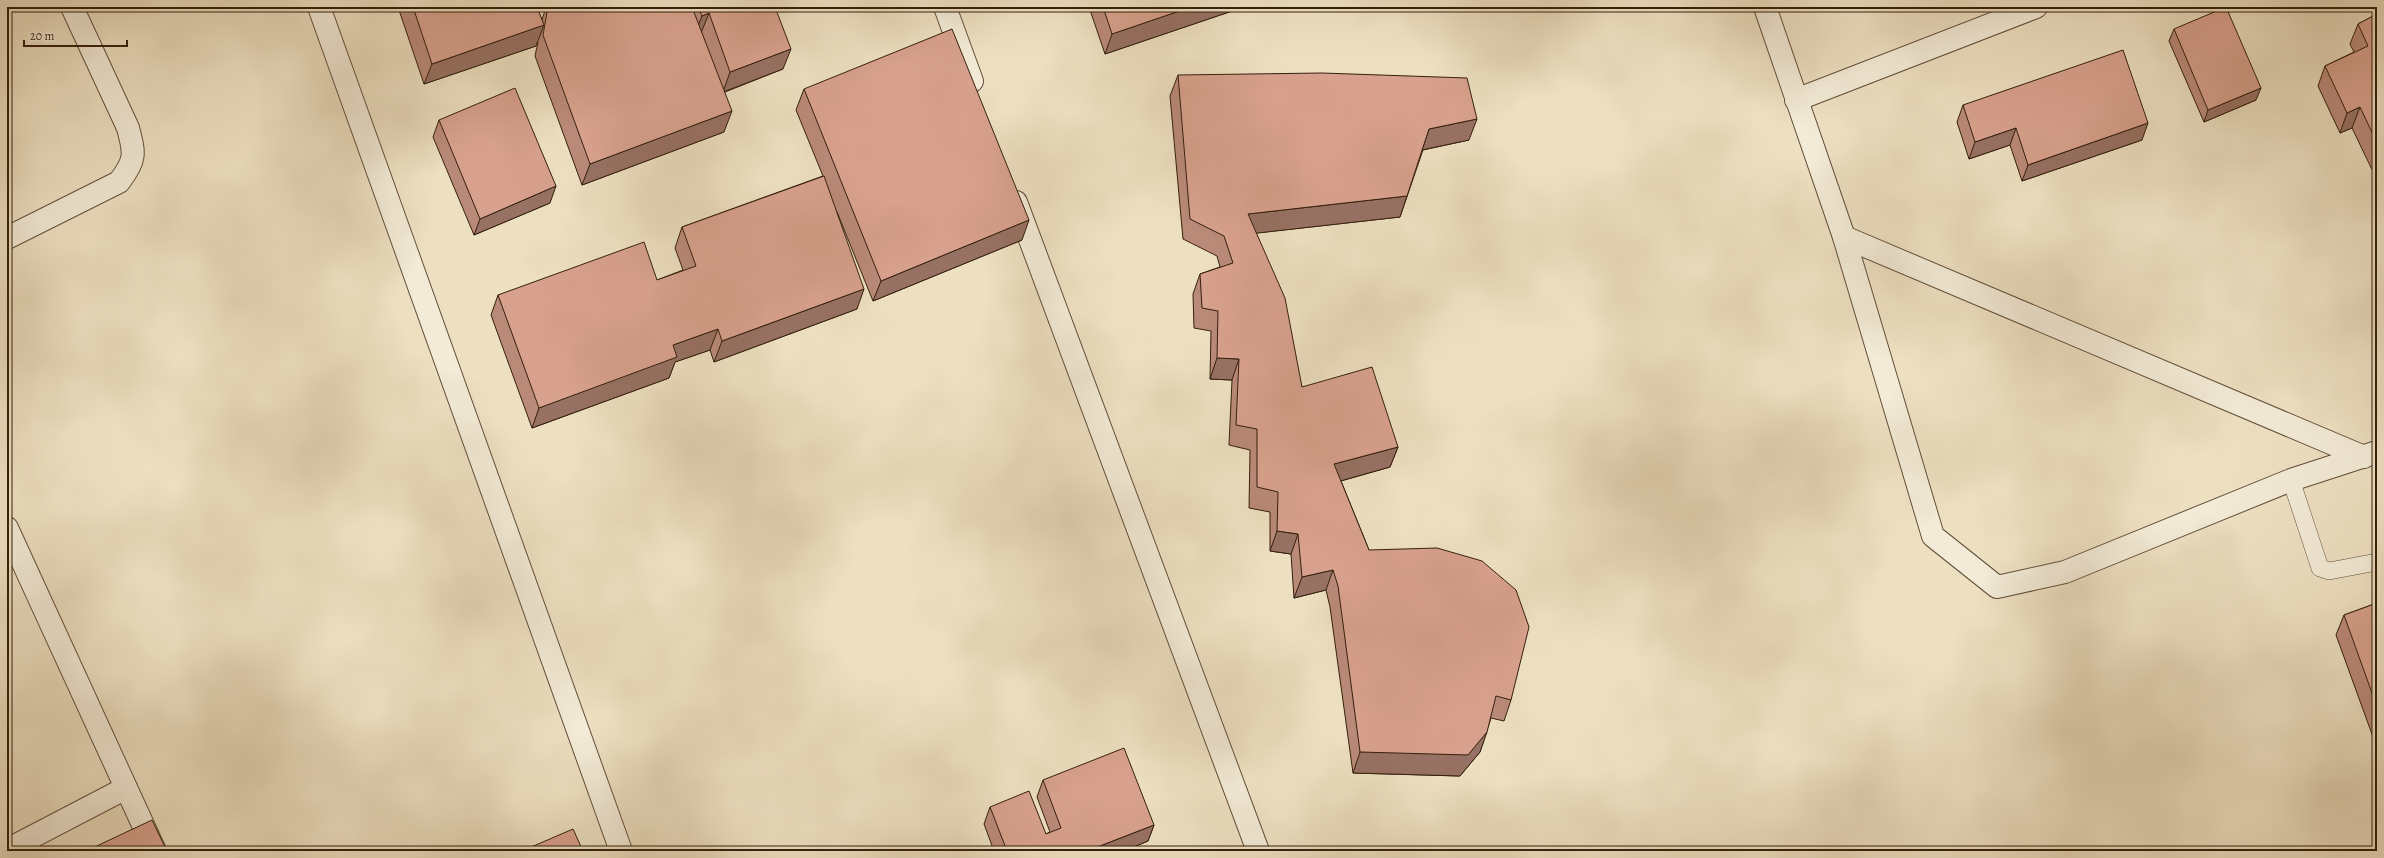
<svg xmlns="http://www.w3.org/2000/svg" width="2384" height="858" font-family="Alegreya,serif">
<style>
.lines{fill:none;stroke-linecap:round;stroke-linejoin:round}
.service-casing{stroke:#624f3a;stroke-width:18}
.minor-casing{stroke:#624f3a;stroke-width:24}
.service{stroke:#f3ebd7;stroke-width:17}
.minor{stroke:#f3ebd7;stroke-width:22}
.wall{fill:#ba8a79;stroke:#341f0d}
.shaded-wall{fill:#977163;stroke:#341f0d}
.building{fill:#d8a18d;stroke:#341f0d}
</style>
<rect width="100%" height="100%" fill="#ede0c1"/>
<filter id="stains"><feTurbulence type="fractalNoise" baseFrequency=".005" numOctaves="4"/><feColorMatrix values="0 0 0 0 .2 0 0 0 0 .09 0 0 0 0 .02 0 0 0 .5 -.17"/></filter>
<radialGradient id="worn" r=".72"><stop offset=".6" stop-color="#630" stop-opacity="0"/><stop offset="1" stop-color="#630" stop-opacity=".3"/></radialGradient>
<g class="lines">
<defs>
<polyline id="service" points="2291,480 2320,568 2329,571 2377,562"/>
<g id="minor">
<polyline points="319,7 621,851"/>
<polyline points="945,7 972,81"/>
<polyline points="1765,7 1844,237 1933,536 1997,587 2065,572 2291,480 2377,452"/>
<polyline points="1796,100 2036,7"/>
<polyline points="1016,202 1258,851"/>
<polyline points="1844,237 2364,457"/>
<path d="M 7,238 L 119,182 C 136,160 135,154 128,128 L 72,7"/>
<polyline points="7,528 155,851"/>
<polyline points="7,850 126,788"/>
</g>
</defs>
<use href="#service" class="service-casing"/>
<use href="#minor" class="minor-casing"/>
<use href="#service" class="service"/>
<use href="#minor" class="minor"/>
</g>
<g class="wall">
<polygon points="398,7 537,7 542,20 546,7 775,7 783,69 725,92 724,132 582,185 535,56 538,42 536,46 424,84"/>
<polygon points="1089,7 1244,7 1105,54"/>
<polygon points="2377,14 2377,180 2352,128 2340,133 2318,86 2325,66 2354,52 2350,44 2358,24"/>
<polygon points="2174,29 2256,100 2204,122 2169,41"/>
<polygon points="1178,75 1469,140 1423,150 1400,217 1256,233 1302,387 1398,447 1390,467 1341,481 1369,550 1511,700 1504,721 1491,718 1480,752 1460,776 1353,773 1330,607 1326,590 1294,598 1291,554 1270,551 1270,512 1249,508 1250,450 1229,445 1232,380 1210,379 1211,331 1194,328 1193,294 1200,274 1220,267 1217,256 1183,239 1170,96"/>
<polygon points="804,89 1022,240 873,301 837,212 857,309 714,362 710,350 675,362 669,378 532,428 491,315 498,295 657,280 683,270 675,248 682,227 823,176 796,110"/>
<polygon points="1963,105 2142,140 2022,181 2010,145 1969,159 1957,122"/>
<polygon points="439,120 550,203 474,235 433,137"/>
<polygon points="2377,603 2377,748 2336,635 2344,615"/>
<polygon points="1043,780 1154,825 1148,841 1124,851 994,851 984,824 990,807 1046,834 1050,832 1037,797"/>
</g>
<g class="shaded-wall">
<polygon points="1191,7 1244,7 1105,54 1112,34"/>
<polygon points="709,13 701,33 694,36 702,16"/>
<polygon points="544,25 536,46 424,84 432,64"/>
<polygon points="791,49 783,69 723,92 730,72"/>
<polygon points="2261,88 2256,100 2204,122 2208,110"/>
<polygon points="2360,107 2352,128 2340,133 2347,113"/>
<polygon points="732,111 724,132 582,185 590,164"/>
<polygon points="1477,119 1469,140 1422,150 1429,129"/>
<polygon points="2148,123 2142,140 2022,181 2028,165"/>
<polygon points="2016,128 2010,145 1969,159 1975,142"/>
<polygon points="556,186 550,203 474,235 480,219"/>
<polygon points="1407,196 1400,217 1240,235 1248,214"/>
<polygon points="1029,220 1022,240 873,301 881,281"/>
<polygon points="864,289 857,309 714,362 722,341"/>
<polygon points="718,329 710,350 675,362 669,378 532,428 539,408 673,345"/>
<polygon points="1217,358 1239,359 1232,380 1210,379"/>
<polygon points="1398,447 1390,467 1326,485 1334,464"/>
<polygon points="1277,531 1298,534 1291,554 1270,551"/>
<polygon points="1333,570 1326,590 1294,598 1302,577"/>
<polygon points="1487,732 1480,752 1460,776 1353,773 1360,752"/>
<polygon points="1154,825 1148,841 1124,851 1087,851"/>
</g>
<g class="building">
<polygon points="413,7 537,7 544,25 432,64"/>
<polygon points="548,7 692,7 732,111 590,164 543,35"/>
<polygon points="698,7 775,7 791,49 730,72 709,13 702,16"/>
<polygon points="1103,7 1191,7 1112,34"/>
<polygon points="2226,7 2261,88 2208,110 2174,29"/>
<polygon points="2377,14 2377,143 2360,107 2347,113 2325,66 2368,46 2358,24"/>
<polygon points="952,29 1029,220 881,281 804,89"/>
<polygon points="2123,50 2148,123 2028,165 2016,128 1975,142 1963,105"/>
<polygon points="1322,73 1467,78 1477,119 1429,129 1407,196 1248,214 1285,298 1302,387 1372,367 1398,447 1334,464 1369,550 1437,548 1482,561 1516,590 1529,627 1511,700 1496,696 1487,732 1468,755 1360,752 1338,586 1333,570 1302,577 1298,534 1277,531 1278,492 1257,487 1257,429 1236,425 1239,359 1217,358 1218,311 1202,308 1200,274 1233,263 1224,236 1190,219 1178,75"/>
<polygon points="515,88 556,186 480,219 439,120"/>
<polygon points="824,176 864,289 722,341 718,329 673,345 677,357 539,408 498,295 644,242 657,280 696,266 682,227"/>
<polygon points="2377,603 2377,707 2344,615"/>
<polygon points="1124,748 1154,825 1087,851 1007,851 990,807 1029,791 1046,834 1061,828 1043,780"/>
<polygon points="152,820 167,851 86,851"/>
<polygon points="573,829 583,851 522,851"/>
</g>
<rect width="2384" height="858" fill="none" stroke="#ede0c1" stroke-width="24"/>
<rect x="8" y="8" width="2368" height="842" fill="none" stroke="#341f0d" stroke-width="2"/>
<rect x="12" y="12" width="2360" height="834" fill="none" stroke="#341f0d"/>
<path d="M24 40v6h103v-6" fill="none" stroke="#341f0d" stroke-width="2"/>
<text x="30" y="40" font-size="12" fill="#341f0d" stroke="#f3ebd7" stroke-width="3" paint-order="stroke">20 m</text>
<rect width="100%" height="100%" filter="url(#stains)"/>
<rect width="100%" height="100%" fill="url(#worn)"/>
</svg>
